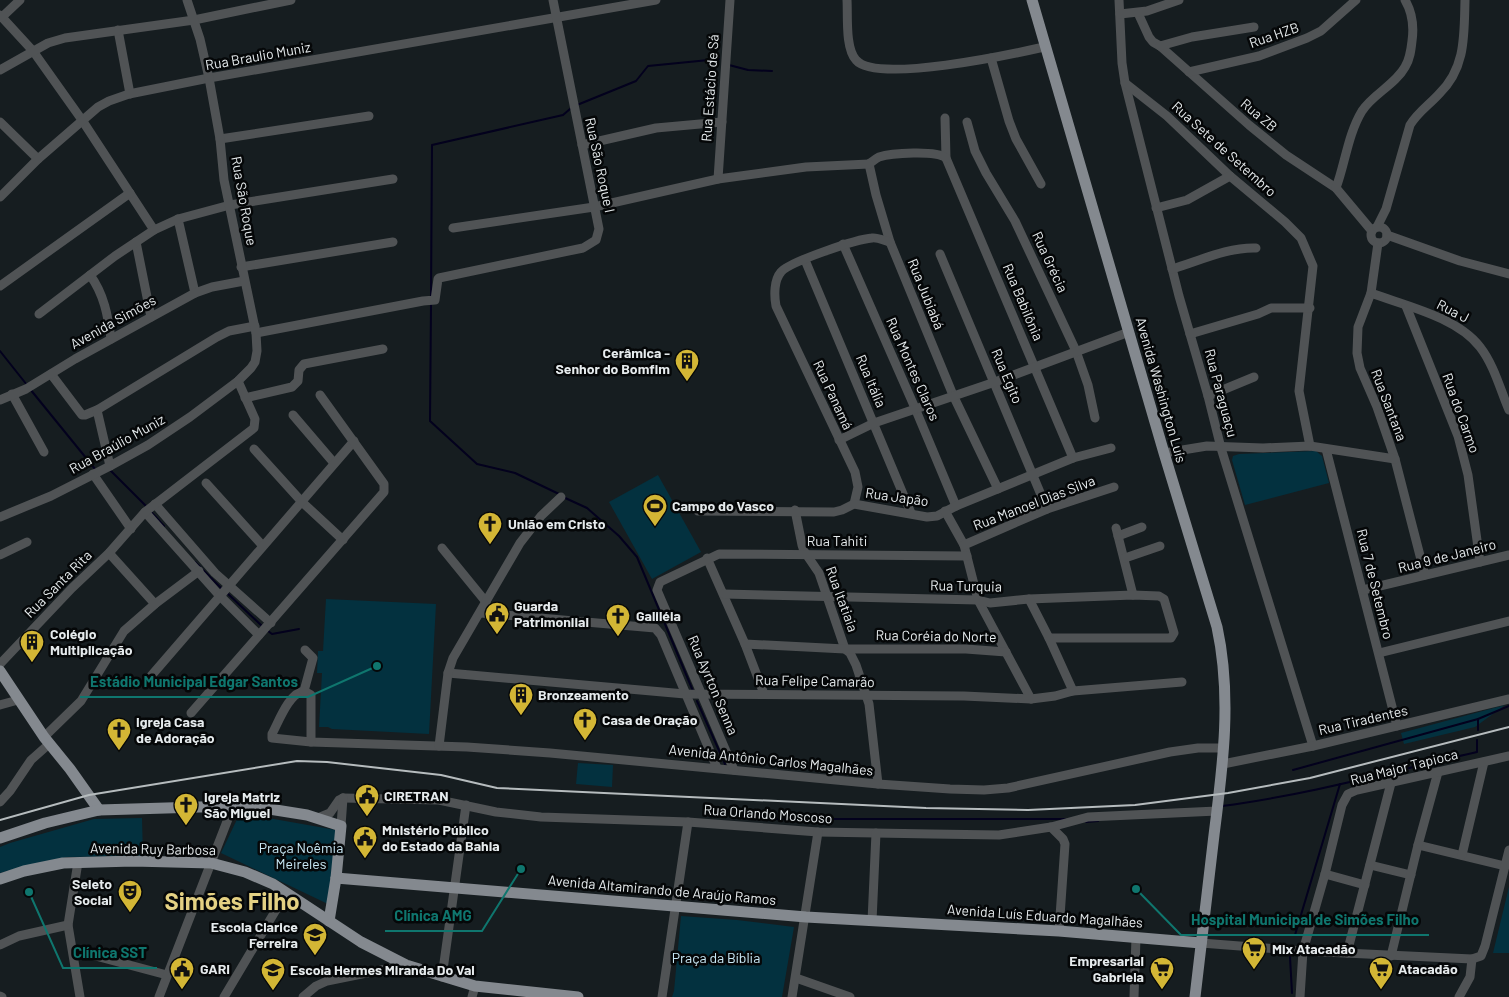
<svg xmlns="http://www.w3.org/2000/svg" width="1509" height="997" font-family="Barlow,sans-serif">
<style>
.green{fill:#03313f}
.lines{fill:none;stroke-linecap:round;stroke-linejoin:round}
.stream{stroke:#03011d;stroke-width:2}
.minor{stroke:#505355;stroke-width:9}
.major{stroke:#84898f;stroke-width:11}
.rail{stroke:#b6bcbe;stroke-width:2}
.labels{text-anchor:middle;stroke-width:5;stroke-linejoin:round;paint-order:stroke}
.street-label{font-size:14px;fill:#e6ebed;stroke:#050708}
.poi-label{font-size:14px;font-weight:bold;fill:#e6ebed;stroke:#050708;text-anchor:start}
.park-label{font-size:14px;fill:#caeaf7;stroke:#050708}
.town-label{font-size:24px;font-weight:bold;fill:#e4d183;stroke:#050708}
.leader{fill:none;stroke:#0f766e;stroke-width:2}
.callout-dot{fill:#0f766e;stroke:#050708;stroke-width:2}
.callout-label{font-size:15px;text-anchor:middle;font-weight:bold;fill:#0f766e;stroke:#050708;stroke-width:5;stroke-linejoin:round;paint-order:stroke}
</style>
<rect width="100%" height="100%" fill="#161d20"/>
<g class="green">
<polygon points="1316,451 1322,456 1329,483 1245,505 1232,460 1233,456 1239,454"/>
<polygon points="658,475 701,552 652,579 609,502"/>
<polygon points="326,599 436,604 429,734 332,729 328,727 319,727 322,673 317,673 318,651 323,651"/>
<polygon points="1505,705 1475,727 1404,744 1401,733"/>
<polygon points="578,763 613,765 612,787 576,784"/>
<polygon points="240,813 336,830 328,904 221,853"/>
<polygon points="142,818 143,856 68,857 37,863 0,873 0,847 10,843 94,819"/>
<polygon points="1509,887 1509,953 1493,953"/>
<polygon points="681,916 737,920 794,927 782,997 672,997 674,991"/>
</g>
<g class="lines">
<g class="stream">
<polyline points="729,65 748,70 772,71"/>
<polyline points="577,105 636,81 648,66 719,59"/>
<polyline points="431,297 432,145 563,115 570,109"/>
<polyline points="431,305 430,421 477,464 515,473 559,494"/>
<polyline points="0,351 27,385"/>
<polyline points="30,389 95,469"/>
<polyline points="110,470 147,507"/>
<polyline points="563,497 587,508 619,536 637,557 693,691"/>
<polyline points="151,512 164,526"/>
<polyline points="195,562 221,588"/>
<polyline points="227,593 262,626"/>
<polyline points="268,631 272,634 299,629"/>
<polyline points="697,701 725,764"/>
<polyline points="1478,730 1478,719 1509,706"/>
<polyline points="1293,770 1478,719"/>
<path d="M 1222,806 C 1308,795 1393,771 1477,752 L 1477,740"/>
<polyline points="750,819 1065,819"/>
<polyline points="1086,822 1098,821"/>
<polyline points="1295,935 1340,784"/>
<polyline points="1290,957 1292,993"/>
</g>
<g class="minor">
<path d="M 847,0 C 848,16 845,48 856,60 C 876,84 1013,54 1044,47"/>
<polyline points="1119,0 1122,63 1125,83 1179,296 1208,396 1221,448 1313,746"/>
<polyline points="1138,13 1149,37 1153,42 1160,46 1249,125 1286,155 1336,188 1372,231"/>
<polyline points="1120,14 1147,11 1179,0"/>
<polyline points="0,15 33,51 82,120 154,230"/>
<polyline points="2,17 20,0"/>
<polyline points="118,30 130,94"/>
<polyline points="1160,46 1192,37 1254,27"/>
<polyline points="991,58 1009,121 1016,139 1041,184"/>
<polyline points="0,70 48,43 65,38 194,20 291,0"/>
<polyline points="1189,72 1259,56 1307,38 1321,31 1356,0"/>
<polyline points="1125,83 1167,116 1230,176 1285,222 1301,238 1313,266 1299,391 1310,446"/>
<polyline points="945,118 946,158 1073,458"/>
<polyline points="0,122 38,159"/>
<polyline points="967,122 975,151 986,173 1015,221 1076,351 1088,385 1095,418"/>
<polyline points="220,139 369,116"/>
<polyline points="582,145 656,128 722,122"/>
<polyline points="869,164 876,195 890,242 953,395 998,489"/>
<path d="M 869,164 C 872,162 875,159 879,157 C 891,153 936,150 946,158"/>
<polyline points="718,179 730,0"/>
<path d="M 1336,188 C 1345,164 1348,134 1362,111 C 1373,94 1395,85 1405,67 C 1410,59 1411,50 1412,41 C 1414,27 1412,12 1405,0"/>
<polyline points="0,197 38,159 98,107 109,101 129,94 209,78 656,0"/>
<polyline points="1156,208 1187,200 1230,176"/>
<polyline points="178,219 195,293"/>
<circle cx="1379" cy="235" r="8"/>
<path d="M 1377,227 L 1386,209 L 1410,125 C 1418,112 1429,105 1439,94 C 1466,68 1464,35 1465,0"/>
<polyline points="453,228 594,207 718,179 806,167 869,164"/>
<polyline points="1387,235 1460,261 1509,274"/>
<polyline points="136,242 151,317"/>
<polyline points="1378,243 1371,293 1358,327 1357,353 1360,368 1377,407 1395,459 1425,575"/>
<polyline points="843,244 915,408 956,506"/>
<polyline points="940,254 1047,509"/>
<polyline points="805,260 911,513"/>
<polyline points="241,267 393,242"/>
<path d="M 1172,269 C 1199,261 1228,247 1256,248"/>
<path d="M 90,275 C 104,294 108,316 111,339"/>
<polyline points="0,286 130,193"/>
<path d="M 1371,293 C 1406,306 1457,317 1480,347 C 1494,365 1500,389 1509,410"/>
<polyline points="1406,306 1458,436 1468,475 1480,562"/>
<polyline points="39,314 115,256 154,230 178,219 230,205 393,179"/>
<polyline points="256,333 423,301 435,300 438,279 439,278 583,248 596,240 599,229 553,0"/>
<polyline points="1190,334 1258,314 1271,308 1310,308"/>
<polyline points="51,374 82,415 85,415 97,410"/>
<polyline points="12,394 44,452"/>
<polyline points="1208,396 1254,377"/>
<polyline points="245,398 292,387 298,381 299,370 304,364 383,349"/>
<polyline points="0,400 26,389 75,359 195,293 212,287 244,281"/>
<polyline points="293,415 334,463"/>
<polyline points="839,440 874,423 995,382 1129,332"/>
<polyline points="254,449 302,502 343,540"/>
<polyline points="1326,449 1397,726"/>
<polyline points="1164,453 1207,446 1263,448 1310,446 1395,459"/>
<polyline points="110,466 97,410 217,337 229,331 255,326"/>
<polyline points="93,474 131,529"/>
<polyline points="206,483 262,545"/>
<polyline points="155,504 215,573 271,623"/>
<path d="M 854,504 L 858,487 L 855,472 L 776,306 C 774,295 774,280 781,272 C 789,262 857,239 872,238 C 877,237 885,241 890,242"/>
<polyline points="795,510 802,545 804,551 819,573 845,649 850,653 856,665 869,704 878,784"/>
<polyline points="698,511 834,512 842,510 854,504 927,517 937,516 956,506 1073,458 1111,448"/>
<polyline points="945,511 964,545 978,600 1031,699"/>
<polyline points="145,512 219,595 259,635"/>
<polyline points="0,517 51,496 110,466 148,445 190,417 238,381 251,368 255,362 257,351 256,333 224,180 220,139 209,78 200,39 187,0"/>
<polyline points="1116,528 1133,595"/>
<polyline points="1118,536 1142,527"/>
<polyline points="964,545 1047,509 1114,487"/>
<polyline points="442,548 486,602"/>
<polyline points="109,553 155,604"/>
<polyline points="0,555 27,542"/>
<polyline points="707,558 745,644 764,694"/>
<polyline points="1125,558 1160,546"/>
<polyline points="1363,590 1509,555"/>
<polyline points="724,594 978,600 990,603 1029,599 1133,595 1159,596 1164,599 1174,633 1171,638 1049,638"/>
<polyline points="1029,599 1049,638 1073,691"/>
<polyline points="481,613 655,628 661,635 717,768"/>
<polyline points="745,644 845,649 966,649 1006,652"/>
<polyline points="1379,653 1509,621"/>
<polyline points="0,664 72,588 109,553 145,512 254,428 255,419 238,381"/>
<polyline points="448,673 685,694 964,696 1031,699 1055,696 1073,691 1182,682"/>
<polyline points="151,676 354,441"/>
<path d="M 304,691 C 289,693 279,721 272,734 L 272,738 L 311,742 L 467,747 L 550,753 L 878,784 L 950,789 L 984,790 L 1008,788 L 1170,752 L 1198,748 L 1224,748"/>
<polyline points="304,691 311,695 311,742"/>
<polyline points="304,691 313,658 305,650"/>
<polyline points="0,705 18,700"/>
<polyline points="191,713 384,492 384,484 320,395"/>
<polyline points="44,737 81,701 124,631 155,604 199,571"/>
<polyline points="439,746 448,673 453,658 520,543 541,516 561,497"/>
<polyline points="1223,764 1313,746 1509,699"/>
<polyline points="734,770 657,590 660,582 719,554 967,556"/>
<polyline points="343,798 439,800 496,812 541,817 688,822 818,832 932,834 999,835 1051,827 1088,817 1217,811"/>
<polyline points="0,802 10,791 31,760 49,744"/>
<polyline points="318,818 330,813 339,800 343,798"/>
<polyline points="341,826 343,798"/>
<polyline points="1051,827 1063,839 1065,844 1059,931"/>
<polyline points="1418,845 1505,866"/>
<polyline points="1462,855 1484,762"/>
<polyline points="78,862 68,925 80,997"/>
<polyline points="1370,865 1411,875"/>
<polyline points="1325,874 1365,885"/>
<polyline points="872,921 876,833"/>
<polyline points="1201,943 1303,951 1472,959 1481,956 1485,946 1509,850"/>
<polyline points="0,945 19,936 68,925"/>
<polyline points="73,950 167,975"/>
<polyline points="1347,953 1391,783"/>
<polyline points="1391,956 1418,845 1438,772"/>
<polyline points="442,977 466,805"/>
<polyline points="796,978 850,997"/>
<polyline points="0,996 2,997"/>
<polyline points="159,997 233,806"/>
<polyline points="224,997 286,893"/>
<polyline points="303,997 316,986 327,981 406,965"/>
<polyline points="472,997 475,986"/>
<polyline points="662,997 688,822"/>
<polyline points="792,997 818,832"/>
<polyline points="1134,997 1136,937"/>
<polyline points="1300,997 1303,951 1325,874 1342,805 1348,794 1357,790 1509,756"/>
<polyline points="1459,997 1470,977 1472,959"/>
</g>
<g class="major">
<path d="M 1032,0 L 1164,453 L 1217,627 C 1232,696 1223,765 1214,835 C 1208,889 1201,943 1195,997"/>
<polyline points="0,671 44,737 70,769 99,810"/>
<polyline points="0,838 45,823 99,810 233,806 263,808 307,815 341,826 336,878 329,921"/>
<polyline points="336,878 806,917 1059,931 1201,943"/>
<polyline points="0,879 24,871 63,863 133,861 211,863 245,872 273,884 361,942 406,965 475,986 578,997"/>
</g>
<polyline class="rail" points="0,820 89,795 297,761 327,762 441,775 497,788 926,808 1028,810 1135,805 1228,793 1310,778 1509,727"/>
</g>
<defs>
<symbol id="building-pin" viewBox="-11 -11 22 30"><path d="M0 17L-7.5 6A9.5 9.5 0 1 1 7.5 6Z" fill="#d3b635" stroke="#050708"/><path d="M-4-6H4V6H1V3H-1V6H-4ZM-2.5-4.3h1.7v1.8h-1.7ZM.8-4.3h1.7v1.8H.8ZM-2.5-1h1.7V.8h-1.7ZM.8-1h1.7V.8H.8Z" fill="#111"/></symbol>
<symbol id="stadium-pin" viewBox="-11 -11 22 30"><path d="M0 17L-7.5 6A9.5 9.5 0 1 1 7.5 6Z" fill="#d3b635" stroke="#050708"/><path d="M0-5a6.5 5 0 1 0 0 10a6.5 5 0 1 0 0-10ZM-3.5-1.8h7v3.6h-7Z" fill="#111"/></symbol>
<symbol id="church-pin" viewBox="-11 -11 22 30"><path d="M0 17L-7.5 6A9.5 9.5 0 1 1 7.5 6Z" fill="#d3b635" stroke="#050708"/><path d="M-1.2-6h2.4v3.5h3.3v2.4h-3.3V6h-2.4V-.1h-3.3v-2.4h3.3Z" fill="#111"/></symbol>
<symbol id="civic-pin" viewBox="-11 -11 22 30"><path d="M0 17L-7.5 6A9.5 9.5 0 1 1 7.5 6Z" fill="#d3b635" stroke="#050708"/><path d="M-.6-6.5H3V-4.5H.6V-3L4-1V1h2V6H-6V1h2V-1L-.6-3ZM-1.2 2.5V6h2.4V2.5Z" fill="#111"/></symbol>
<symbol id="theatre-pin" viewBox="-11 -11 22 30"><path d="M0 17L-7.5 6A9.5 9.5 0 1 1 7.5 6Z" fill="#d3b635" stroke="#050708"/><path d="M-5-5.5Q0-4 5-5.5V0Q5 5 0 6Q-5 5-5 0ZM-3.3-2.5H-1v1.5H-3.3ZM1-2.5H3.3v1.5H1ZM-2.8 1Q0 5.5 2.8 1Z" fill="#111"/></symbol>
<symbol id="school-pin" viewBox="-11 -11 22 30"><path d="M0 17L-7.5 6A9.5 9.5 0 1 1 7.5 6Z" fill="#d3b635" stroke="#050708"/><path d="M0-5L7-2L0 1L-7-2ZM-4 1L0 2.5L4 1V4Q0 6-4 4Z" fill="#111"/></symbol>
<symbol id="supermarket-pin" viewBox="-11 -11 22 30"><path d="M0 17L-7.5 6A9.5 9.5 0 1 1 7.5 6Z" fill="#d3b635" stroke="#050708"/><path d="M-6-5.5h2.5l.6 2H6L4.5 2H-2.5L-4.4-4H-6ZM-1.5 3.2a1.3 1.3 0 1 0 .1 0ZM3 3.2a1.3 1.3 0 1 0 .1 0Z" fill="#111"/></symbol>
</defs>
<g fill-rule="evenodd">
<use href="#building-pin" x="673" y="347" width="28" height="38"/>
<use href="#stadium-pin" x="641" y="492" width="28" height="38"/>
<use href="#church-pin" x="476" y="510" width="28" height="38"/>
<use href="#civic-pin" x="483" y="600" width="28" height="38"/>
<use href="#church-pin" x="604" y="602" width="28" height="38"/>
<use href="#building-pin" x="18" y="628" width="28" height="38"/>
<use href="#building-pin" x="507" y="681" width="28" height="38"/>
<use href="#church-pin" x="571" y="706" width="28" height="38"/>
<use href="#church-pin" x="105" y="716" width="28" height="38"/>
<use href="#civic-pin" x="353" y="782" width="28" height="38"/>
<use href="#church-pin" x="172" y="791" width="28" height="38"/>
<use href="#civic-pin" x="351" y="824" width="28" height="38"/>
<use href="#theatre-pin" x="116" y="878" width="28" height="38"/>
<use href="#school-pin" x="301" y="921" width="28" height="38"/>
<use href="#supermarket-pin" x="1240" y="935" width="28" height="38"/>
<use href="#civic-pin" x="168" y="955" width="28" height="38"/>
<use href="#supermarket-pin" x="1148" y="955" width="28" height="38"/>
<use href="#supermarket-pin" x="1367" y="955" width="28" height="38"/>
<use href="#school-pin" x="259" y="956" width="28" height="38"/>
</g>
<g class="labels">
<g class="street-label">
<text transform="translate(1274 35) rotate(-19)" y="5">Rua HZB</text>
<text transform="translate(258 56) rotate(-10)" y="5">Rua Braulio Muniz</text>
<text transform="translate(710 88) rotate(-86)" y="5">Rua Estácio de Sá</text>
<text transform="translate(1259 115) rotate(40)" y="5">Rua ZB</text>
<text transform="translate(1224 149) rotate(42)" y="5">Rua Sete de Setembro</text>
<text transform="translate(600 165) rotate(78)" y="5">Rua São Roque I</text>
<text transform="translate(244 201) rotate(80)" y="5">Rua São Roque</text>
<text transform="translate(1050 262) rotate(65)" y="5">Rua Grécia</text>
<text transform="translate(926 294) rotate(68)" y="5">Rua Jubiabá</text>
<text transform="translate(1023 302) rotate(67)" y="5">Rua Babilônia</text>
<text transform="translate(1453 311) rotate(27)" y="5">Rua J</text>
<text transform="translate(113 322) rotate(-29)" y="5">Avenida Simões</text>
<text transform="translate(913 369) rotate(66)" y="5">Rua Montes Claros</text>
<text transform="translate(1007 376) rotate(67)" y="5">Rua Egito</text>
<text transform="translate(871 381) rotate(67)" y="5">Rua Itália</text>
<text transform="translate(1161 390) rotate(74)" y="5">Avenida Washington Luís</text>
<text transform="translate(1221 393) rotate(75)" y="5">Rua Paraguaçu</text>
<text transform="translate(833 395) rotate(65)" y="5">Rua Panamá</text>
<text transform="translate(1389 405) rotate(69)" y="5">Rua Santana</text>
<text transform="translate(1461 413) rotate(70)" y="5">Rua do Carmo</text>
<text transform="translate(117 444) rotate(-29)" y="5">Rua Braúlio Muniz</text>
<text transform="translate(897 497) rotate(8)" y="5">Rua Japão</text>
<text transform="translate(1034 503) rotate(-21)" y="5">Rua Manoel Dias Silva</text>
<text x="837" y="546">Rua Tahiti</text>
<text transform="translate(1447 556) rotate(-14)" y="5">Rua 9 de Janeiro</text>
<text transform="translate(58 584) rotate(-45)" y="5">Rua Santa Rita</text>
<text transform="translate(1375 584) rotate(76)" y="5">Rua 7 de Setembro</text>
<text transform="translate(966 586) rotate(1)" y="5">Rua Turquia</text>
<text transform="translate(842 599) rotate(70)" y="5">Rua Itatiaia</text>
<text transform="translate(936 636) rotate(1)" y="5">Rua Coréia do Norte</text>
<text transform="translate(815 681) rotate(1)" y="5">Rua Felipe Camarão</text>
<text transform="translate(713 685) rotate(67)" y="5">Rua Ayrton Senna</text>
<text transform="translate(1363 720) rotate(-13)" y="5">Rua Tiradentes</text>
<text transform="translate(771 760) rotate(6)" y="5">Avenida Antônio Carlos Magalhães</text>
<text transform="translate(1404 767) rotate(-14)" y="5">Rua Major Tapioca</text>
<text transform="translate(768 814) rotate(4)" y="5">Rua Orlando Moscoso</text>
<text transform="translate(153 849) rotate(1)" y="5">Avenida Ruy Barbosa</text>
<text transform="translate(662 890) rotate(5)" y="5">Avenida Altamirando de Araújo Ramos</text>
<text transform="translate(1045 916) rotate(4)" y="5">Avenida Luís Eduardo Magalhães</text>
</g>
<g class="poi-label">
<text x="670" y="358" text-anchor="end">Cerâmica -<tspan x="670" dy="16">Senhor do Bomfim</tspan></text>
<text x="672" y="511">Campo do Vasco</text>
<text x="508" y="529">União em Cristo</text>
<text x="514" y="611">Guarda<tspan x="514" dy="16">Patrimoniial</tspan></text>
<text x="636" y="621">Galiléia</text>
<text x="50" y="639">Colégio<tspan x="50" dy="16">Multiplicação</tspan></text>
<text x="538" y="700">Bronzeamento</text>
<text x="602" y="725">Casa de Oração</text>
<text x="136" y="727">Igreja Casa<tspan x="136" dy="16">de Adoração</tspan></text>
<text x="384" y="801">CIRETRAN</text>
<text x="204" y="802">Igreja Matriz<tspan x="204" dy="16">São Miguel</tspan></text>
<text x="382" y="835">Mnistério Público<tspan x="382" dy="16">do Estado da Bahia</tspan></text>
<text x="112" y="889" text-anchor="end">Seleto<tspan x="112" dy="16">Social</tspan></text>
<text x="298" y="932" text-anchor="end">Escola Clarice<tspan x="298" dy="16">Ferreira</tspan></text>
<text x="1272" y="954">Mix Atacadão</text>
<text x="1144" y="966" text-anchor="end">Empresarial<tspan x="1144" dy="16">Gabriela</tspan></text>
<text x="200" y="974">GARI</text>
<text x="1398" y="974">Atacadão</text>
<text x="290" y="975">Escola Hermes Miranda Do Val</text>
</g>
<g class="park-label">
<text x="301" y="853">Praça Noêmia<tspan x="301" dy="16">Meireles</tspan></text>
<text x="716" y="963">Praça da Bíblia</text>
</g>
<g class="town-label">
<text x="232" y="910">Simões Filho</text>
</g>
</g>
<path class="leader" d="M377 666L308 697H80M521 869L482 931H385M1136 889L1181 935H1429M29 892L63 968H157"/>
<g class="callout-dot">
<circle cx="377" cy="666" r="5"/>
<circle cx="521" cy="869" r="5"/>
<circle cx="1136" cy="889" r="5"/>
<circle cx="29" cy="892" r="5"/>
</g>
<g class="callout-label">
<text x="194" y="687">Estádio Municipal Edgar Santos</text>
<text x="433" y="921">Clínica AMG</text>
<text x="1305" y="925">Hospital Municipal de Simões Filho</text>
<text x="110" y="958">Clínica SST</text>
</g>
</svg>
